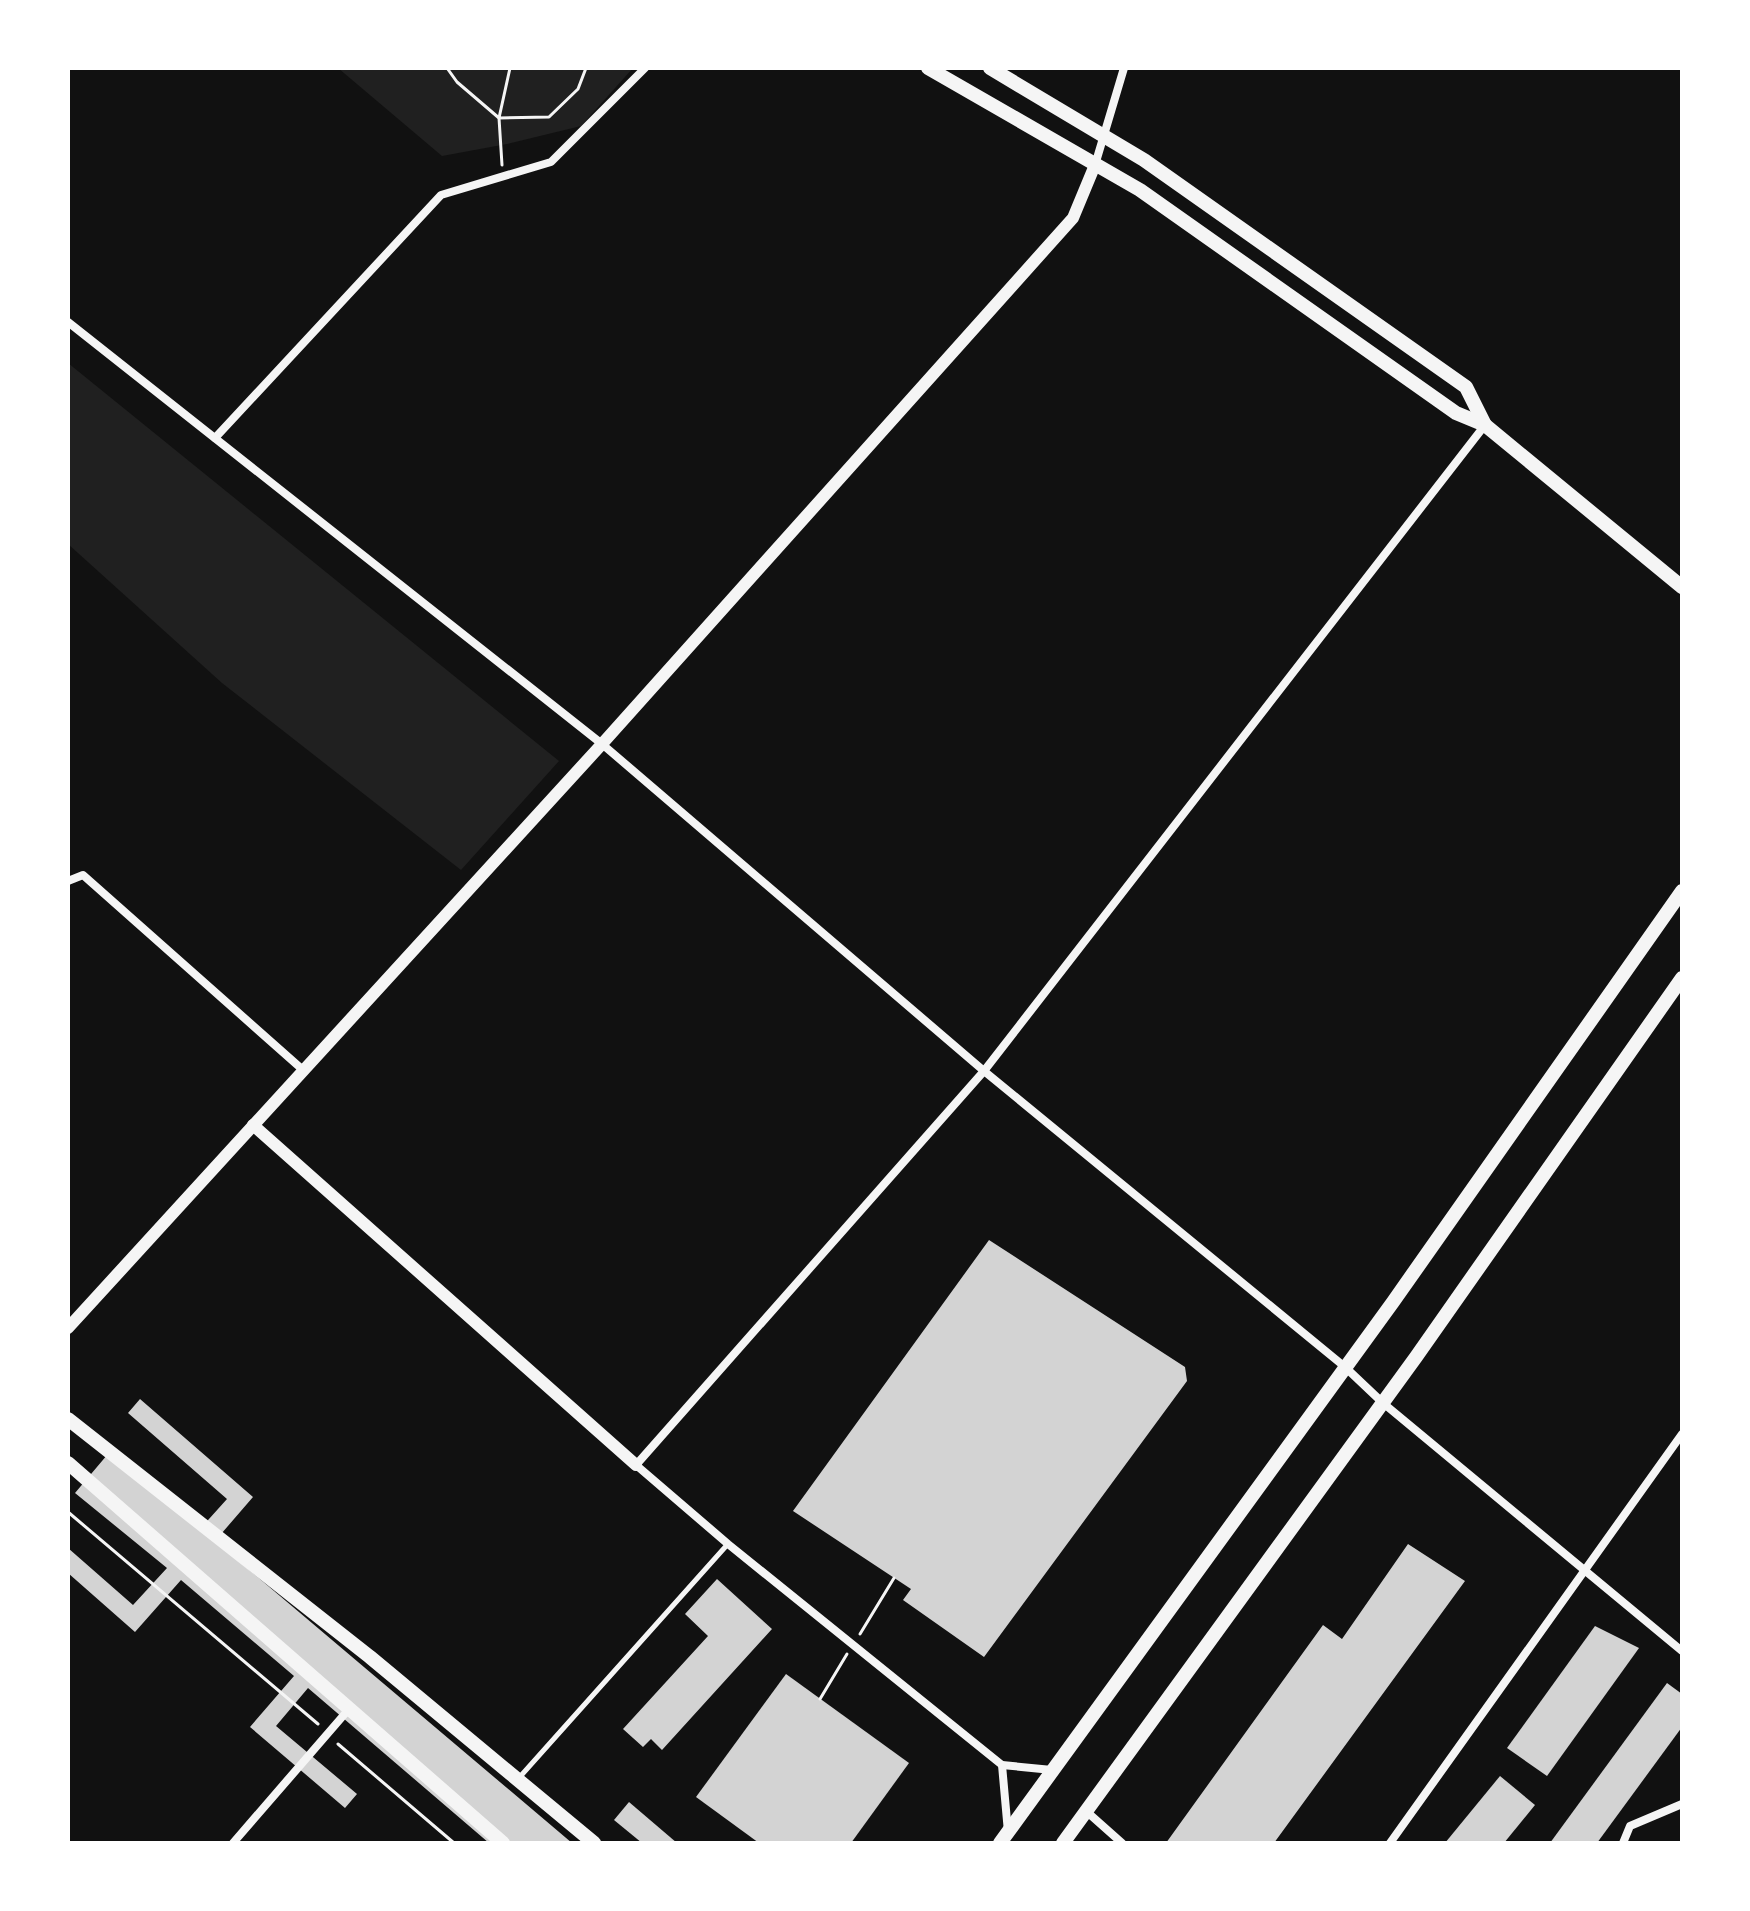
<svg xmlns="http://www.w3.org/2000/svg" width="1750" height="1911" font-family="'Source Serif 4',serif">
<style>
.green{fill:#202020}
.building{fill:#d3d3d3}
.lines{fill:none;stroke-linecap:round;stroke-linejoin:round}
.path{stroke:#f5f5f5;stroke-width:3}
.service{stroke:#f5f5f5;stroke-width:5}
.minor{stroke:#f5f5f5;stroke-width:8}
.tertiary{stroke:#f5f5f5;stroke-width:12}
.secondary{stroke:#f5f5f5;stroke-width:14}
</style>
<rect width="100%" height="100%" fill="#111"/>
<g class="green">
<polygon points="338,68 633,68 581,126 507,144 442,156"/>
<polygon points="68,363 559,761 461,870 222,683 68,544"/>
</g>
<g class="building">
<polygon points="989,1240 1185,1367 1187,1381 984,1657 903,1600 911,1589 793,1511"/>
<polygon points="140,1399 253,1497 215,1541 572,1843 489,1843 308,1688 276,1726 357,1794 345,1808 250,1727 294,1676 181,1580 135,1632 68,1573 68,1548 133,1605 167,1568 75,1493 113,1448 200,1529 227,1499 128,1413"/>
<polygon points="1408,1544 1465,1581 1274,1843 1166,1843 1323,1625 1342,1639"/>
<polygon points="717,1579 772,1629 662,1750 651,1739 643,1747 623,1729 708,1636 685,1614"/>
<polygon points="1595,1626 1639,1648 1547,1776 1507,1748"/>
<polygon points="786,1674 909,1763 851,1843 759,1843 696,1797"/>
<polygon points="1667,1683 1682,1694 1682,1727 1597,1843 1550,1843"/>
<polygon points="1500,1776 1535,1805 1504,1843 1445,1843"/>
<polygon points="629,1802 677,1843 642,1843 614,1820"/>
</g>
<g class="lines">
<g class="path">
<polyline points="447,68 457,82 499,118 502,165"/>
<polyline points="510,68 499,118 549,117 578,89 586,68"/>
<polyline points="68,1512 318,1724"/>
<polyline points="860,1634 894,1578"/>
<polyline points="820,1699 847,1654"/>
<polyline points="338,1744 454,1843"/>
</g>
<polyline class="service" points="518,1779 727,1545"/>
<g class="minor">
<polyline points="1095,165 1124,68"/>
<polyline points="68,322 602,744 984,1071 1345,1367 1383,1403 1682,1651"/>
<polyline points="215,438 441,195 551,162 645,68"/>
<polyline points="68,881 83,875 303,1070"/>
<polyline points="1002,1765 1008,1832"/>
<polyline points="1052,1770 1002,1765 728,1544 636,1465 984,1071 1485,425"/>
<polyline points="1086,1811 1122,1843"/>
<polyline points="233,1843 349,1709"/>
<polyline points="1390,1843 1682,1434"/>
<polyline points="1623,1843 1630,1826 1682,1804"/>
</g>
<g class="tertiary">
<polyline points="253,1125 636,1465"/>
<polyline points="68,1328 602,744 1073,218 1095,165"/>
</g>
<g class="secondary">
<polyline points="928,68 1140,190 1456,413 1485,425 1682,587"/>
<polyline points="990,68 1144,160 1466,387 1485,425"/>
<polyline points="68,1419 370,1657 594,1843"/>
<polyline points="68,1463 503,1843"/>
<polyline points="1000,1843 1393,1302 1682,891"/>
<polyline points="1063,1843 1416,1357 1682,978"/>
</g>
</g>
<rect width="1750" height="1911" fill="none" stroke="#ffffff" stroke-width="140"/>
</svg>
